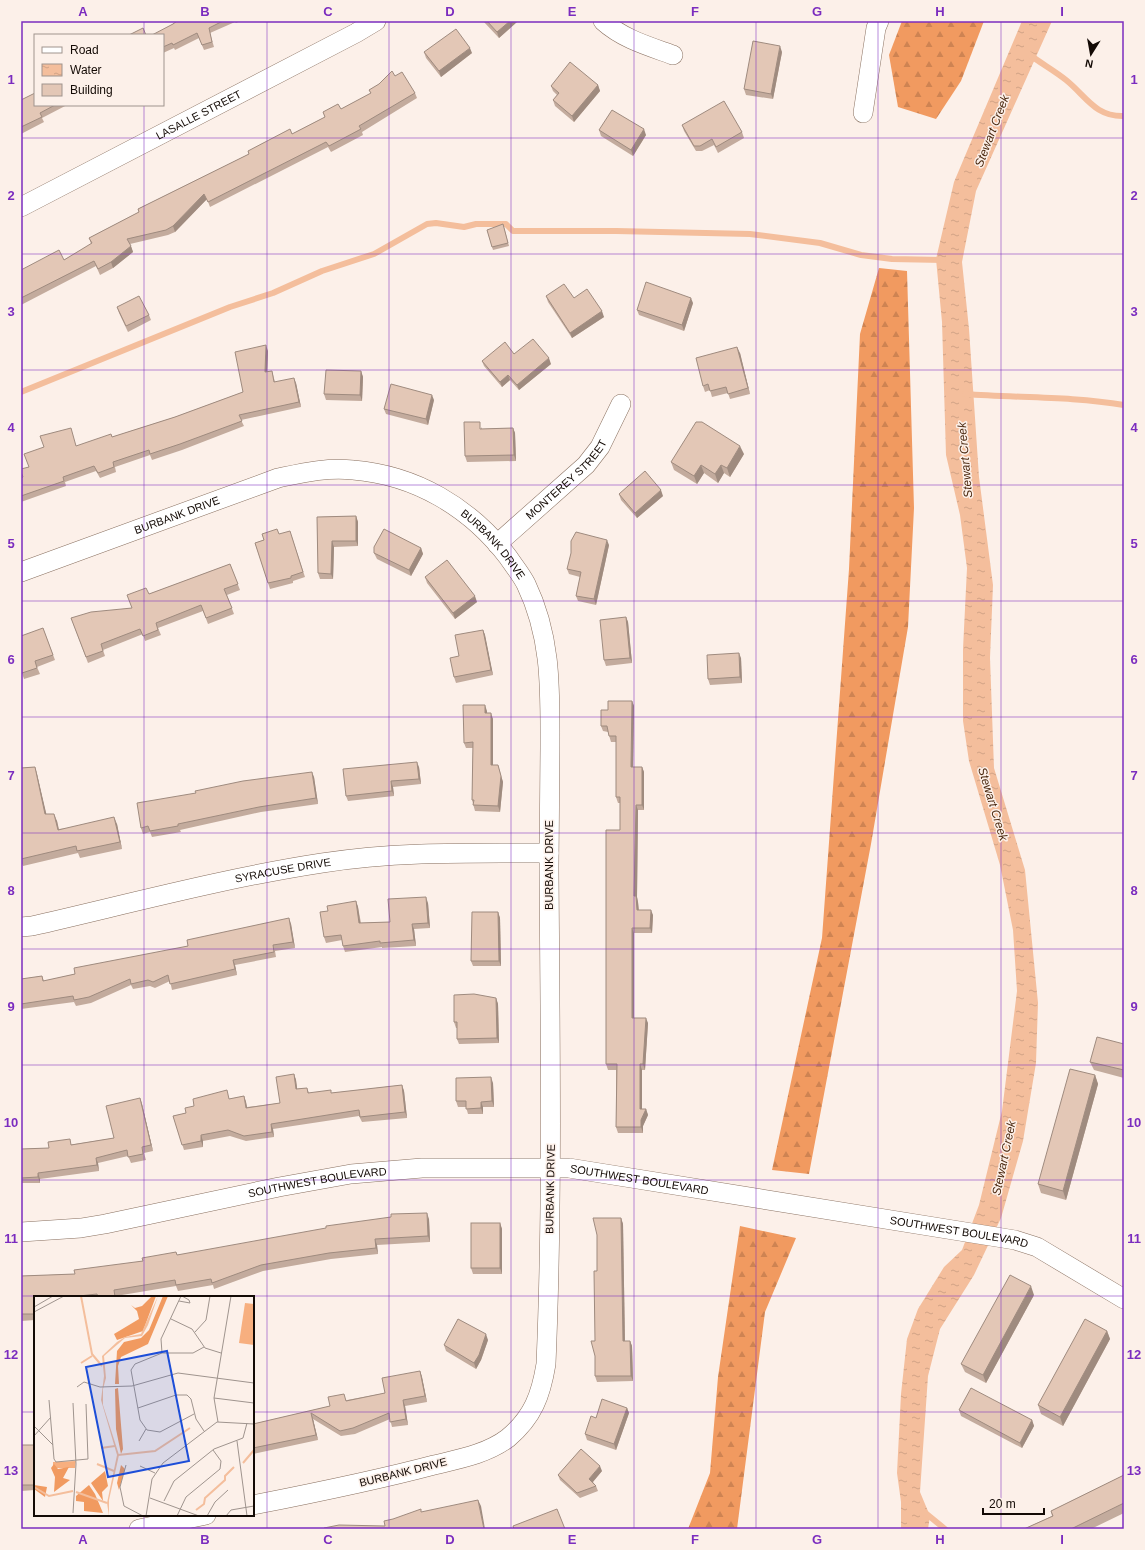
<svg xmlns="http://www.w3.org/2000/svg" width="1145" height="1550" font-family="Helvetica,sans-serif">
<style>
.forest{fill:url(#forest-firs)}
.water{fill:url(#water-ripples)}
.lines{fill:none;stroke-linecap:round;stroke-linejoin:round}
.stream{stroke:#f4be9c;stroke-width:6}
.street-casing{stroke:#897060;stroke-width:20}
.street{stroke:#fff;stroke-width:19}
.wall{fill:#c3ab9d}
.shaded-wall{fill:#9f8b7f}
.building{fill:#e3c7b6;stroke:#9f8b7f}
.grid{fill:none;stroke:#7b2cbf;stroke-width:1;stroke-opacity:0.55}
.labels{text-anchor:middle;stroke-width:3;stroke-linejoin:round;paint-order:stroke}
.street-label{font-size:11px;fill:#130a05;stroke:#fcf0e9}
.water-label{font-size:12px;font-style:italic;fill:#4b280f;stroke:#fcf0e9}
.inset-river{fill:none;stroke:#f4be9c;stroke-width:2}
.inset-road{fill:none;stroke:#9f948e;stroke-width:1}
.view{fill:#1d4ed8;fill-opacity:0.15;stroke:#1d4ed8;stroke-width:2}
.inset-edge{fill:none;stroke:#130a05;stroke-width:2}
.neatline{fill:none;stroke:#7b2cbf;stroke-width:1.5}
.grid-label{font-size:13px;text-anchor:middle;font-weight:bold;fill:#7b2cbf}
</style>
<defs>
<pattern id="forest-firs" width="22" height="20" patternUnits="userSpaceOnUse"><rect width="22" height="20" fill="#f19a60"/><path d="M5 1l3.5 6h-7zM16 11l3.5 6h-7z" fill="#ce8352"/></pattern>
<pattern id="water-ripples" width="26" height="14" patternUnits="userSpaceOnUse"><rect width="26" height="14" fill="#f4be9c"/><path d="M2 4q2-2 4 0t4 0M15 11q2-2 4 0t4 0" fill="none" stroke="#d0a285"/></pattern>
</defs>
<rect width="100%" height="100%" fill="#fcf0e9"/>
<g class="forest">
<polygon points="902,21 984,21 961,81 936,119 898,107 889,55"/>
<polygon points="879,268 907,271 914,508 908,627 871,844 809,1174 772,1170 822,938 849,569 860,334"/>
<polygon points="740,1226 796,1238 765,1312 737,1529 688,1529 710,1473 718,1377"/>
</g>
<polygon class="water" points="1022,21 1052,21 976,191 962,262 969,329 979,477 993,585 990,658 994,768 1025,870 1038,1003 1036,1063 1023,1141 1001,1218 974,1275 940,1329 928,1376 920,1492 930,1516 928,1529 901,1529 901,1502 897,1473 901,1394 907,1339 918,1309 944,1267 962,1250 979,1205 1002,1111 1017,991 1013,930 1000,865 969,761 963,721 963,649 967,568 960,515 946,455 942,322 936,259 954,182"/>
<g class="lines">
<g class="stream">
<path d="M 1030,55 C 1042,64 1055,71 1066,80 C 1086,96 1095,117 1124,116"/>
<polyline points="21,392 230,307 273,293 322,271 374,254 427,224 436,223 464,227 476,224 506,224 513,231 616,231 750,234 820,243 861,255 892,259 943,260"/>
<path d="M 965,394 C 1018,398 1071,396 1124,405"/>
<polyline points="923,1511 945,1529"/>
</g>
<defs>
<g id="street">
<path d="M 603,21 C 623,39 648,46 673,55"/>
<polyline points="863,113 876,28 879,21"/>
<path id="s1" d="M 21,207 L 356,33 L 376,21"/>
<path id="s2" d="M 497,544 L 586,465 L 600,447 L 621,404"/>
<path id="s3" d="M 21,572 L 278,478 C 302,473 327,467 353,470 C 415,475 470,507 508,557 C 514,566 521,574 526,584 C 552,638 550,690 550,748 C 550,788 549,827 549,867 C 550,1033 553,1198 546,1364 C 541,1395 533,1417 508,1438 C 487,1454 459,1459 434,1465 C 374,1481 314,1493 253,1505"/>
<path id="s4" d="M 21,927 L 32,926 C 128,904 224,878 322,863 C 397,851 474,853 549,853"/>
<path id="s5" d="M 21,1232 L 81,1228 L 105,1224 L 279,1187 L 351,1174 L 422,1168 L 569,1168 L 1015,1240 L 1037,1247 L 1124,1299"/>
<polyline points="139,1529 206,1515"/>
</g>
</defs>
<use href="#street" class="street-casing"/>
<use href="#street" class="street"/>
</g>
<g class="wall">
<polygon points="177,21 240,21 236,23 235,22 210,33 214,47 204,50 199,38 175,50 174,48 163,53 163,35 173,24"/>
<polygon points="483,21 518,21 499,38"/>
<polygon points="424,52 472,53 441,77 426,58"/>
<polygon points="782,52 773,99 746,95 744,89"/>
<polygon points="395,76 415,93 417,98 362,132 363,135 331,152 328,147 210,207 207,199 175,232 168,235 130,244 133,252 113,268 100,275 96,266 21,305 21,270 64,260 91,244 89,238 139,212 138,209 249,154 248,151 292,134 325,117 323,112 341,109 371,94 369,90"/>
<polygon points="598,85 600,91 574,122 555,106 553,100 557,95 553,91 551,86"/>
<polygon points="21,100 35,105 67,105 42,118 44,122 21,134"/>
<polygon points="682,125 742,132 744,138 718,153 714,145 702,151 696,151 684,131"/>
<polygon points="599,130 646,135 633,156 601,136"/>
<polygon points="504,227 509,246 493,250 487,230"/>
<polygon points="546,296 574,298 604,317 572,338 548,302"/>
<polygon points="693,303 684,331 639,315 637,310"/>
<polygon points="117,307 149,315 151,320 128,332 119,313"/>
<polygon points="268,351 267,372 272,371 275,382 296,383 301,407 241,420 244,426 182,450 152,460 150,455 115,467 116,472 100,478 96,471 65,482 66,486 21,502 21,478 23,477 29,467 77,446 112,437 175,417 243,392"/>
<polygon points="740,353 750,394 730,399 728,393 712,397 710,390 705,392 703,386"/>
<polygon points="514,354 551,364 519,390 510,380 502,387 484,366 482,361"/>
<polygon points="361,371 363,377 362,401 326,400 324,394"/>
<polygon points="434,400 428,425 386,414 384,409"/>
<polygon points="482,427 482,429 513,428 515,433 516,461 467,462 465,456"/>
<polygon points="744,454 730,477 724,473 718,483 704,473 697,484 674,470 671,462"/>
<polygon points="619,494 663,496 637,518 621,500"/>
<polygon points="356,516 358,522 358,546 334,547 333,579 320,579 318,573 317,517"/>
<polygon points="279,534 292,537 305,577 293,581 293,583 270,589 255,543"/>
<polygon points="609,545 596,605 578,601 576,596 580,577 569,574 567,569"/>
<polygon points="421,548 423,554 411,576 377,559 374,553"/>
<polygon points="230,564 240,590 227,595 234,614 208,624 203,611 158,628 161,635 145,641 143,634 103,650 105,656 88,663 71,618 132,608 149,594"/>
<polygon points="425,577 477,602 455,619 427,583"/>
<polygon points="626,617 628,622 632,663 606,666 604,660"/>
<polygon points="43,628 55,660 37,667 40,674 24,679 21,670"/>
<polygon points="483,630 485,635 493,675 456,683 454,677 459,656"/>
<polygon points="741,658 742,683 710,685 708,679"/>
<polygon points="632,701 634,706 633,767 642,767 644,772 644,810 638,810 637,897 638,902 639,910 653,915 652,933 634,933 634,1018 648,1023 645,1070 642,1070 642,1109 646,1109 648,1115 643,1126 643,1133 618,1133 616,1127 616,1070 608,1070 606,1064 620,830 620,803 618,803 616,797 616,742 611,742 608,732 603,731 601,726 608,710"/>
<polygon points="487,711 487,713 493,719 493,765 498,765 503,782 500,812 475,811 472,800 473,748 466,748 464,743"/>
<polygon points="35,767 37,774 46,814 57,821 59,829 117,824 122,849 80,858 78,853 23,866 21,862 21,768"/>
<polygon points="419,767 421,784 393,787 394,796 348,801 346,796"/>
<polygon points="314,777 318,804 261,812 180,830 181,832 152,837 150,832 143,834 141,828"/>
<polygon points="356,901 358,907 361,923 390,922 428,903 430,928 414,929 416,946 382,948 382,947 345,952 343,946 342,940 326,943 324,937 328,911"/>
<polygon points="498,912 500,918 501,966 473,966 471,961"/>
<polygon points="291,924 295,948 275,951 276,957 235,965 237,975 172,990 170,981 155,988 150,986 133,989 131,985 91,1003 76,1006 74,1002 21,1009 21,979 42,976 44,981 75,974 188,946"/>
<polygon points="496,998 498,1004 499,1043 459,1044 457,1039 457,1028 456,1028 454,1022"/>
<polygon points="1124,1044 1124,1078 1094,1070 1090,1062"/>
<polygon points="294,1074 296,1080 297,1089 307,1088 309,1093 332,1093 402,1085 404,1091 407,1118 362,1122 359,1116 273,1129 274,1137 246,1141 230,1136 203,1141 203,1147 184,1150 173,1116 186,1113 229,1099 244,1096 246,1102 247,1107 280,1103"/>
<polygon points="1095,1075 1098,1084 1066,1200 1041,1193 1038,1184"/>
<polygon points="493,1083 494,1107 483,1107 483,1114 468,1114 466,1107 458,1107 456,1101"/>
<polygon points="140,1098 142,1104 153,1151 144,1153 146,1160 131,1163 128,1156 98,1163 99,1171 40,1179 40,1183 21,1183 21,1149 49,1148 114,1138"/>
<polygon points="621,1218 623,1224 625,1341 630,1341 632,1346 633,1381 597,1382 595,1376 595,1341 597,1271"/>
<polygon points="429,1219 430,1242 377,1245 378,1254 331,1259 263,1271 214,1289 213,1285 178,1291 176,1286 116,1296 116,1297 35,1297 35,1320 21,1321 21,1276 75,1274 143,1261 177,1255"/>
<polygon points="500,1223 502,1229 502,1274 473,1274 471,1268"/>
<polygon points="1034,1295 986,1383 965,1372 961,1364"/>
<polygon points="1107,1331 1110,1339 1063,1426 1041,1414 1038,1405"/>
<polygon points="488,1340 481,1360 476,1369 446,1351 444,1345"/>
<polygon points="420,1371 422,1377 427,1402 405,1406 408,1425 392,1427 390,1419 355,1434 341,1436 313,1419 318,1440 253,1454 253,1424 330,1406 347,1400 385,1393"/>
<polygon points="627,1408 629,1413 616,1450 587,1440 585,1434 596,1418"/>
<polygon points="959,1410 1032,1420 1034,1426 1022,1448 961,1416"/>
<polygon points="21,1445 35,1445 35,1490 21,1491"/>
<polygon points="602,1471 593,1482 596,1486 598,1491 580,1498 560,1480 558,1475"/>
<polygon points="1124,1475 1124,1513 1091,1529 1024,1529 1052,1516 1051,1511"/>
</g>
<g class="shaded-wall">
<polygon points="510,21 518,21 499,38 497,32"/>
<polygon points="780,46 782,52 773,99 771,94"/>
<polygon points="470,48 472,53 441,77 439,71"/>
<polygon points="598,85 600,91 574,122 572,116"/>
<polygon points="644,129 646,135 633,156 631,150"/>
<polygon points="204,194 207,199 175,232 173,226"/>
<polygon points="131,246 133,252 113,268 111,262"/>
<polygon points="691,298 693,303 684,331 682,325"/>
<polygon points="602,311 604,317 572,338 570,333"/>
<polygon points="266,345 268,351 267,378 265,372"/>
<polygon points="737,347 740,353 750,394 748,388"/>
<polygon points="549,358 551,364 519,390 517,385"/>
<polygon points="361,371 363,377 362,401 360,395"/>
<polygon points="508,375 510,380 502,387 500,382"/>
<polygon points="294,378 296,383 301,407 299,402"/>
<polygon points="432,395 434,400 428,425 426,419"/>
<polygon points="513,428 515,433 516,461 514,455"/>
<polygon points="740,446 744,454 730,477 727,468"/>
<polygon points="701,465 704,473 697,484 694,476"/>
<polygon points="721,465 724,473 718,483 715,474"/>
<polygon points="661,490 663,496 637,518 635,513"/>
<polygon points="356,516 358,522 358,546 356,541"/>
<polygon points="607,540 609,545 596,605 594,599"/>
<polygon points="332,541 334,547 333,579 331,574"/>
<polygon points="421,548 423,554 411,576 409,570"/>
<polygon points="475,596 477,602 455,619 453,613"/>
<polygon points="626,617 628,622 632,663 630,658"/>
<polygon points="483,630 485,635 493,675 491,670"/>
<polygon points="739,653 741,658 742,683 740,677"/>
<polygon points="632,701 634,706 633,772 631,767"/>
<polygon points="485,705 487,711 487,719 485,713"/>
<polygon points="491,713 493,719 493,771 491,765"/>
<polygon points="417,762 419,767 421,784 419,779"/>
<polygon points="35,767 37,774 48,821 45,814"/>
<polygon points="642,767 644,772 644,810 642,805"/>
<polygon points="312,772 314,777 318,804 316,798"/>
<polygon points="501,776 503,782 500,812 498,806"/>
<polygon points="391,781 393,787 394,796 392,791"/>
<polygon points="636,805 638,810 637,897 638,902 639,915 637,910 634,896"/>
<polygon points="54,814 57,821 60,837 58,830"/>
<polygon points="114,817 117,824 122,849 120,842"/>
<polygon points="426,897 428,903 430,928 428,923"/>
<polygon points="356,901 358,907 361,929 359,923"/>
<polygon points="651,910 653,915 652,933 650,928"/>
<polygon points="498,912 500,918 501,966 499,961"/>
<polygon points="289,918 291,924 295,948 293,942"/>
<polygon points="412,924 414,929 416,946 414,940"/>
<polygon points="632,928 634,933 634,1024 632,1018"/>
<polygon points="233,960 235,965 237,975 235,969"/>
<polygon points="496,998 498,1004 499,1043 497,1038"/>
<polygon points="646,1018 648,1023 645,1070 643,1064"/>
<polygon points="640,1064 642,1070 642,1115 640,1109"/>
<polygon points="294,1074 296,1080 298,1095 296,1089"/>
<polygon points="1095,1075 1098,1084 1066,1200 1063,1191"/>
<polygon points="491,1077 493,1083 494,1107 492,1101"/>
<polygon points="402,1085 404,1091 407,1118 405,1112"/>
<polygon points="244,1096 246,1102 248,1113 246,1108"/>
<polygon points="140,1098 142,1104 153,1151 151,1145"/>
<polygon points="481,1102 483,1107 483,1114 481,1108"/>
<polygon points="646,1109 648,1115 643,1126 643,1133 641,1127 641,1120"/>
<polygon points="271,1124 273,1129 274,1137 272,1132"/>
<polygon points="201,1135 203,1141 203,1147 201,1141"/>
<polygon points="96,1158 98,1163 99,1171 97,1165"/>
<polygon points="38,1173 40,1179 40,1183 38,1177"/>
<polygon points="427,1213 429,1219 430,1242 428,1236"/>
<polygon points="621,1218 623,1224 625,1346 623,1341"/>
<polygon points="500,1223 502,1229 502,1274 500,1268"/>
<polygon points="375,1239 377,1245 378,1254 376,1248"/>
<polygon points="1031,1286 1034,1295 986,1383 983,1375"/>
<polygon points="1107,1331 1110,1339 1063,1426 1060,1417"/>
<polygon points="486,1334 488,1340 481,1360 476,1369 474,1363"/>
<polygon points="630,1341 632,1346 633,1381 631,1376"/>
<polygon points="420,1371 422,1377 427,1402 425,1396"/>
<polygon points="403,1400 405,1406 408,1425 406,1419"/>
<polygon points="627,1408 629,1413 616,1450 614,1444"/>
<polygon points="311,1413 313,1419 318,1440 316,1435"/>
<polygon points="1032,1420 1034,1426 1022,1448 1020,1443"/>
<polygon points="600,1466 602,1471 591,1484 589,1479"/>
<polygon points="478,1500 481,1506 485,1529 484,1529"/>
</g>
<g class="building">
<polygon points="177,21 223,21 209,28 212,42 202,45 197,33 173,45 172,43 163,47 163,35 152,35 173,24"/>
<polygon points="487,21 510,21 497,32"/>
<polygon points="143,28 146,35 129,35"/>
<polygon points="456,29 470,48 439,71 424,52"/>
<polygon points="753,41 780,46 771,94 744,89"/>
<polygon points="570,62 598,85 572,116 553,100 559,93 551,86"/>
<polygon points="392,71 395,76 402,72 415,93 359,126 361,129 329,146 326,142 208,202 204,194 173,226 166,230 127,239 131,246 111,262 98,269 94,261 21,298 21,270 59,250 64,260 92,243 89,238 139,212 138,209 249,154 248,151 290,129 292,134 325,117 323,112 338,104 341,109 371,93 369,90 379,84"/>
<polygon points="35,93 35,105 55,105 40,113 42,117 21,127 21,100"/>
<polygon points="724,101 742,132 716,147 712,139 700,146 694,146 682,125"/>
<polygon points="612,110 644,129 631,150 599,130"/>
<polygon points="503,224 508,243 492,247 487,230"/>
<polygon points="646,282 691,298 682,325 637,310"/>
<polygon points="564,284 574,298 587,289 602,311 570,333 546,296"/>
<polygon points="139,296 149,315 126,326 117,307"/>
<polygon points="533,339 549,358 517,385 508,375 500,382 482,361 505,342 514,354"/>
<polygon points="266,345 265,372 272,371 274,382 294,378 299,402 239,415 242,421 180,444 150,454 149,450 113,462 114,467 98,473 94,466 63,477 64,481 21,496 21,478 23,477 21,472 21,469 29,467 24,454 44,447 40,436 71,428 76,446 111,434 112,437 175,417 243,392 235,352"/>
<polygon points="737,347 748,388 728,394 726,387 710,391 708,384 703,386 696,358"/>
<polygon points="326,370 361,371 360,395 324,394"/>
<polygon points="391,384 432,395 426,419 384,409"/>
<polygon points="464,422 480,422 480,429 513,428 514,455 465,456"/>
<polygon points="696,422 702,422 740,446 727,468 721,465 715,474 701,465 694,476 671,462"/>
<polygon points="645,471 661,490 635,513 619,494"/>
<polygon points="356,516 356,541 332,541 331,574 318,573 317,517"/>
<polygon points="277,529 279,534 290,531 303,572 291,576 291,578 268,583 255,543 264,540 262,534"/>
<polygon points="384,529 421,548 409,570 374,553 374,547"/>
<polygon points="576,532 607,540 594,599 576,596 581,572 567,569 571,553 571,541"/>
<polygon points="447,560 475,596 453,613 425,577"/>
<polygon points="230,564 238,584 224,589 232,608 206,618 201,605 156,623 158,630 143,636 140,629 101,644 103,651 86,657 71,618 91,612 132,608 127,595 146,588 149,594"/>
<polygon points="626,617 630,658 604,660 600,620"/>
<polygon points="43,628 53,655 35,661 37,668 22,673 21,670 21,636"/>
<polygon points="483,630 491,670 454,677 450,658 459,656 455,635"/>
<polygon points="739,653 740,677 708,679 707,655"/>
<polygon points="608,701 632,701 631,767 642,767 642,805 636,805 634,896 636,896 637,910 651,910 650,928 632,928 632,1018 646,1018 643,1064 640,1064 640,1109 646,1109 641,1120 641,1127 616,1127 617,1064 606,1064 606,830 620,830 620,797 616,797 616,736 609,736 607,726 601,726 601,710 608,710"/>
<polygon points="463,705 485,705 485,713 491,713 491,765 498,765 501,776 498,806 473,805 474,800 472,800 473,742 464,743"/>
<polygon points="417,762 419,779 391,781 392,791 346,796 343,769"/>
<polygon points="35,767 45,814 54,814 58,830 114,817 120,842 77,851 76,846 21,859 21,768"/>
<polygon points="312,772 316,798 259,807 178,824 178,826 150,831 148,826 141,828 137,803 196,793 195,791 243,781"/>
<polygon points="426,897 428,923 412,924 414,940 380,943 380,941 343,946 341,935 324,937 320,912 328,911 327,906 356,901 359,923 390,922 388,899"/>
<polygon points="472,912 498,912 499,961 471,961"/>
<polygon points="289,918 293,942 273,945 274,952 233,960 235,969 170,984 168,975 153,982 148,980 131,984 130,979 89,997 74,1000 73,996 21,1004 21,979 42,976 43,981 75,974 74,968 188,946 187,940"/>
<polygon points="474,994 496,998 497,1038 457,1039 457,1022 454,1022 454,995"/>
<polygon points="1097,1037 1124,1044 1124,1070 1090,1062"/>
<polygon points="1070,1069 1095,1075 1063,1191 1038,1184"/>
<polygon points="294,1074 296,1089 307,1088 308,1093 331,1090 331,1093 402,1085 405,1112 360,1117 359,1110 271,1124 272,1132 244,1136 228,1130 201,1135 201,1141 182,1145 173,1116 186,1113 185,1108 194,1106 193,1099 227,1090 229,1099 244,1096 246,1108 280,1103 276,1077"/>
<polygon points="491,1077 492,1101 481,1102 481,1108 466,1109 466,1101 456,1101 456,1078"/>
<polygon points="140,1098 151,1145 142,1147 143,1154 128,1157 127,1150 96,1158 97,1165 38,1173 38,1177 21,1178 21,1149 49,1148 48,1142 70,1139 71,1145 114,1138 106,1106"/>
<polygon points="427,1213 428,1236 375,1239 376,1248 329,1253 261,1265 212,1283 211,1279 176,1285 175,1280 114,1290 115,1297 98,1297 97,1294 70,1297 35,1297 35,1314 21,1314 21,1276 75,1274 74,1270 143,1261 142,1258 176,1252 177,1255 326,1228 326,1226 391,1217 391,1214"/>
<polygon points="593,1218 621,1218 623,1341 630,1341 631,1376 595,1376 595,1356 591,1341 595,1341 594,1271 597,1271 597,1235"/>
<rect x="471" y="1223" width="29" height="45"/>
<polygon points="1010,1275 1031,1286 983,1375 961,1364"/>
<polygon points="458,1319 486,1334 479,1355 474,1363 444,1345"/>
<polygon points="1085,1319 1107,1331 1060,1417 1038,1405"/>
<polygon points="420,1371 425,1396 403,1400 406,1419 390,1422 389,1413 353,1428 340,1431 311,1413 316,1435 253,1448 253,1424 330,1406 328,1397 344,1394 346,1401 385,1393 382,1378"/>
<polygon points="971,1388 1032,1420 1020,1443 959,1410"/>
<polygon points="602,1399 627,1408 614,1444 585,1434 591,1416 596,1418"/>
<rect x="21" y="1445" width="14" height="40"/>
<polygon points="581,1449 600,1466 589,1479 596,1486 577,1493 558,1475"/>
<polygon points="1124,1475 1124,1503 1071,1529 1024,1529 1053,1516 1051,1511"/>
<polygon points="478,1500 484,1529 325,1529 324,1528 339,1525 385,1526 384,1521 393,1519 421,1509 421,1512"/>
<polygon points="557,1509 565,1529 514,1529 513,1526"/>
</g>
<path class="grid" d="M 144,21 L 144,35M 267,21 L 267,1529M 389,21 L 389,1529M 511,21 L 511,1529M 634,21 L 634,1529M 756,21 L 756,1529M 878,21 L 878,1529M 1001,21 L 1001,1529M 144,105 L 144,1297M 21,138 L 1124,138M 21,254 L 1124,254M 21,370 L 1124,370M 21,485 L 1124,485M 21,601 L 1124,601M 21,717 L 1124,717M 21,833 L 1124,833M 21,949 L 1124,949M 21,1065 L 1124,1065M 21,1180 L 1124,1180M 21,1296 L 1124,1296M 21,1412 L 35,1412M 253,1412 L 1124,1412M 144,1515 L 144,1529"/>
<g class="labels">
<g class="street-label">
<text dy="4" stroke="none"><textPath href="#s1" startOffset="200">LASALLE STREET</textPath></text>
<text dy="4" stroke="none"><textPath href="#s2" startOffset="95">MONTEREY STREET</textPath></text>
<text dy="4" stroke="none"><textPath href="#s3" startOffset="166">BURBANK DRIVE</textPath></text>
<text dy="4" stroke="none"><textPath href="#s3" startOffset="513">BURBANK DRIVE</textPath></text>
<text transform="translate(549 865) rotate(-90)" y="4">BURBANK DRIVE</text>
<text dy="4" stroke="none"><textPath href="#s4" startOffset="268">SYRACUSE DRIVE</textPath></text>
<text dy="4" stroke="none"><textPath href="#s5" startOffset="625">SOUTHWEST BOULEVARD</textPath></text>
<text dy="4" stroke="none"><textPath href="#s5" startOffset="301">SOUTHWEST BOULEVARD</textPath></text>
<text transform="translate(550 1189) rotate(-89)" y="4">BURBANK DRIVE</text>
<text dy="4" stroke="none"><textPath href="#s5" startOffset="949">SOUTHWEST BOULEVARD</textPath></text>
<text transform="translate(403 1472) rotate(-14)" y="4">BURBANK DRIVE</text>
</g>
<g class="water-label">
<text transform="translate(992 131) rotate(-69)" y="4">Stewart Creek</text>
<text transform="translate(965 460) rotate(-95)" y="4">Stewart Creek</text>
<text transform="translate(993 804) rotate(73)" y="4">Stewart Creek</text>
<text transform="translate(1004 1158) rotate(-78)" y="4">Stewart Creek</text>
</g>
</g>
<g transform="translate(34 1296)">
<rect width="220" height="220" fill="#fcf0e9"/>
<path d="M 42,165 L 41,172 L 19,172 L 19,166 Z" fill="#f7af7f"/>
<path d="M 118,0 L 122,0 L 109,35 L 83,44 L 80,38 L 105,23 L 103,15 L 97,9 L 101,12 L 108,10 ZM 129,0 L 134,0 L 114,48 L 87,61 L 84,70 L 85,88 L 81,88 L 83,55 L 90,46 L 107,42 L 115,34 ZM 84,92 L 89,153 L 87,158 L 82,133 L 81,93 ZM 20,168 L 24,173 L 35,171 L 29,182 L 36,184 L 20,196 L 21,181 L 17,172 ZM 87,169 L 91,173 L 85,194 L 83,187 ZM 71,175 L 74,190 L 68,196 L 69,205 L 57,187 ZM 0,189 L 13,191 L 11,201 L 0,193 ZM 55,189 L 61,198 L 69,217 L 50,215 L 50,206 L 42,205 L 42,200 Z" fill="#f19a60"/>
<path d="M 211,7 L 220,8 L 220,49 L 205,47 Z" fill="#f7af7f"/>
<path d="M 124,0 L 114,29 L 108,40 L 91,42 L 70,60 L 72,82 L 69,93 L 69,109 L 85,159 L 75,204 L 75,220 L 73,207 L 83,159 L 67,104 L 70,80 L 68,60 L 83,46 L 91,41 L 107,38 Z" fill="#f4be9c"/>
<path class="inset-river" d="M 47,0 L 58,58 L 68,70M 47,67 L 58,60M 67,152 L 81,150M 84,159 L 121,155 L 156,132M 209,167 L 220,154M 63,168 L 80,175M 0,191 L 15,200 L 39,195M 42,196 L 73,207M 162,214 L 170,208 L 171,202 L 191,184 L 191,180 L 200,171"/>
<path class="inset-road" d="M 145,5 L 156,7 L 155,4 L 148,0M 0,11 L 19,0M 0,16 L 30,0M 137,23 L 158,33 L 171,52 L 187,57M 161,36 L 172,24 L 176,0M 128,57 L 127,43 L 147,0M 43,91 L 50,86 L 66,91 L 98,90 L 144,77 L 220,87M 180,102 L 220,107M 15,104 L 20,163 L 22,166 L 54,163 L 52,108M 104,112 L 142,99 L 153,99 L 157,103 L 162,123 L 170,135M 160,118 L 126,136 L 113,134 L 106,124 L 97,74 L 101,68 L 128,57 L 159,57 L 170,51M 184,126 L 180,102 L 197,0M 0,130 L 19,149M 0,140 L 17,121M 105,145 L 112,133M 203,145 L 213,220M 92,169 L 86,191 L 90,210 L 109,220M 106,170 L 121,177M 116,202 L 165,220M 130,205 L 140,185 L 180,153 L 209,142 L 213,127M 39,217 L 42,168 L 39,107M 112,220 L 118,183 L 129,167 L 183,126 L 220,128M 143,220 L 152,201 L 186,173 L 187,165 L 179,154M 173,220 L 181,206 L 194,194M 192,220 L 197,214 L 220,210"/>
<path class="view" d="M 133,55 L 155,165 L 74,181 L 52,71 Z"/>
<rect width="220" height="220" class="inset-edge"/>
</g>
<rect width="1145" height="1550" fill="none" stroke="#fcf0e9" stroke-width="44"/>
<rect x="34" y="34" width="130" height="72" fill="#fcf0e9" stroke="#9f948e"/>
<rect x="42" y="47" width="20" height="6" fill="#ffffff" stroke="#9f948e"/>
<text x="70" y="54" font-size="12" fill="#130a05">Road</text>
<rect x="42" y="64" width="20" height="12" fill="url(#water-ripples)" stroke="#9f948e"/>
<text x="70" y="74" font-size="12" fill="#130a05">Water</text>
<rect x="42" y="84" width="20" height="12" fill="#e3c7b6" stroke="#9f948e"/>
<text x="70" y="94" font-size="12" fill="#130a05">Building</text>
<g transform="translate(1091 54) rotate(191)" stroke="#fcf0e9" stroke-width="3" paint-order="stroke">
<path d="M0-3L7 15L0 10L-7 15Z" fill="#130a05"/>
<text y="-6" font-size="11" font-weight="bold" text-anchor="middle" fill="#130a05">N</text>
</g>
<path d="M983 1508v6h61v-6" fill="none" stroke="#130a05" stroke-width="2"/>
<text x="989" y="1508" font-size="12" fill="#130a05" stroke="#fcf0e9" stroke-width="3" paint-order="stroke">20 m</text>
<rect x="22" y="22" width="1101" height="1506" class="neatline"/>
<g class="grid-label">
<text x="83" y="16">A</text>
<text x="205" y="16">B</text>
<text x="328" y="16">C</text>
<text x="450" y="16">D</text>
<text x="572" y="16">E</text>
<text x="695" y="16">F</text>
<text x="817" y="16">G</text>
<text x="940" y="16">H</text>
<text x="1062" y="16">I</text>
<text x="11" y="84">1</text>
<text x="1134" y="84">1</text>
<text x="11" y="200">2</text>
<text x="1134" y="200">2</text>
<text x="11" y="316">3</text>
<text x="1134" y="316">3</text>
<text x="11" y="432">4</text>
<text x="1134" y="432">4</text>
<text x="11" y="548">5</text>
<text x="1134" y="548">5</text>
<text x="11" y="664">6</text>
<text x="1134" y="664">6</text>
<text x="11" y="780">7</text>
<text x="1134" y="780">7</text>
<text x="11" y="895">8</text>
<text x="1134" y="895">8</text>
<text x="11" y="1011">9</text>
<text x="1134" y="1011">9</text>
<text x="11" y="1127">10</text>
<text x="1134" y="1127">10</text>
<text x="11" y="1243">11</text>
<text x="1134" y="1243">11</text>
<text x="11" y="1359">12</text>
<text x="1134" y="1359">12</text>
<text x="11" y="1475">13</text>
<text x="1134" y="1475">13</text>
<text x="83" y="1544">A</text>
<text x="205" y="1544">B</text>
<text x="328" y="1544">C</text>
<text x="450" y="1544">D</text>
<text x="572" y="1544">E</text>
<text x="695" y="1544">F</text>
<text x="817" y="1544">G</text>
<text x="940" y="1544">H</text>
<text x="1062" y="1544">I</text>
</g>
</svg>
